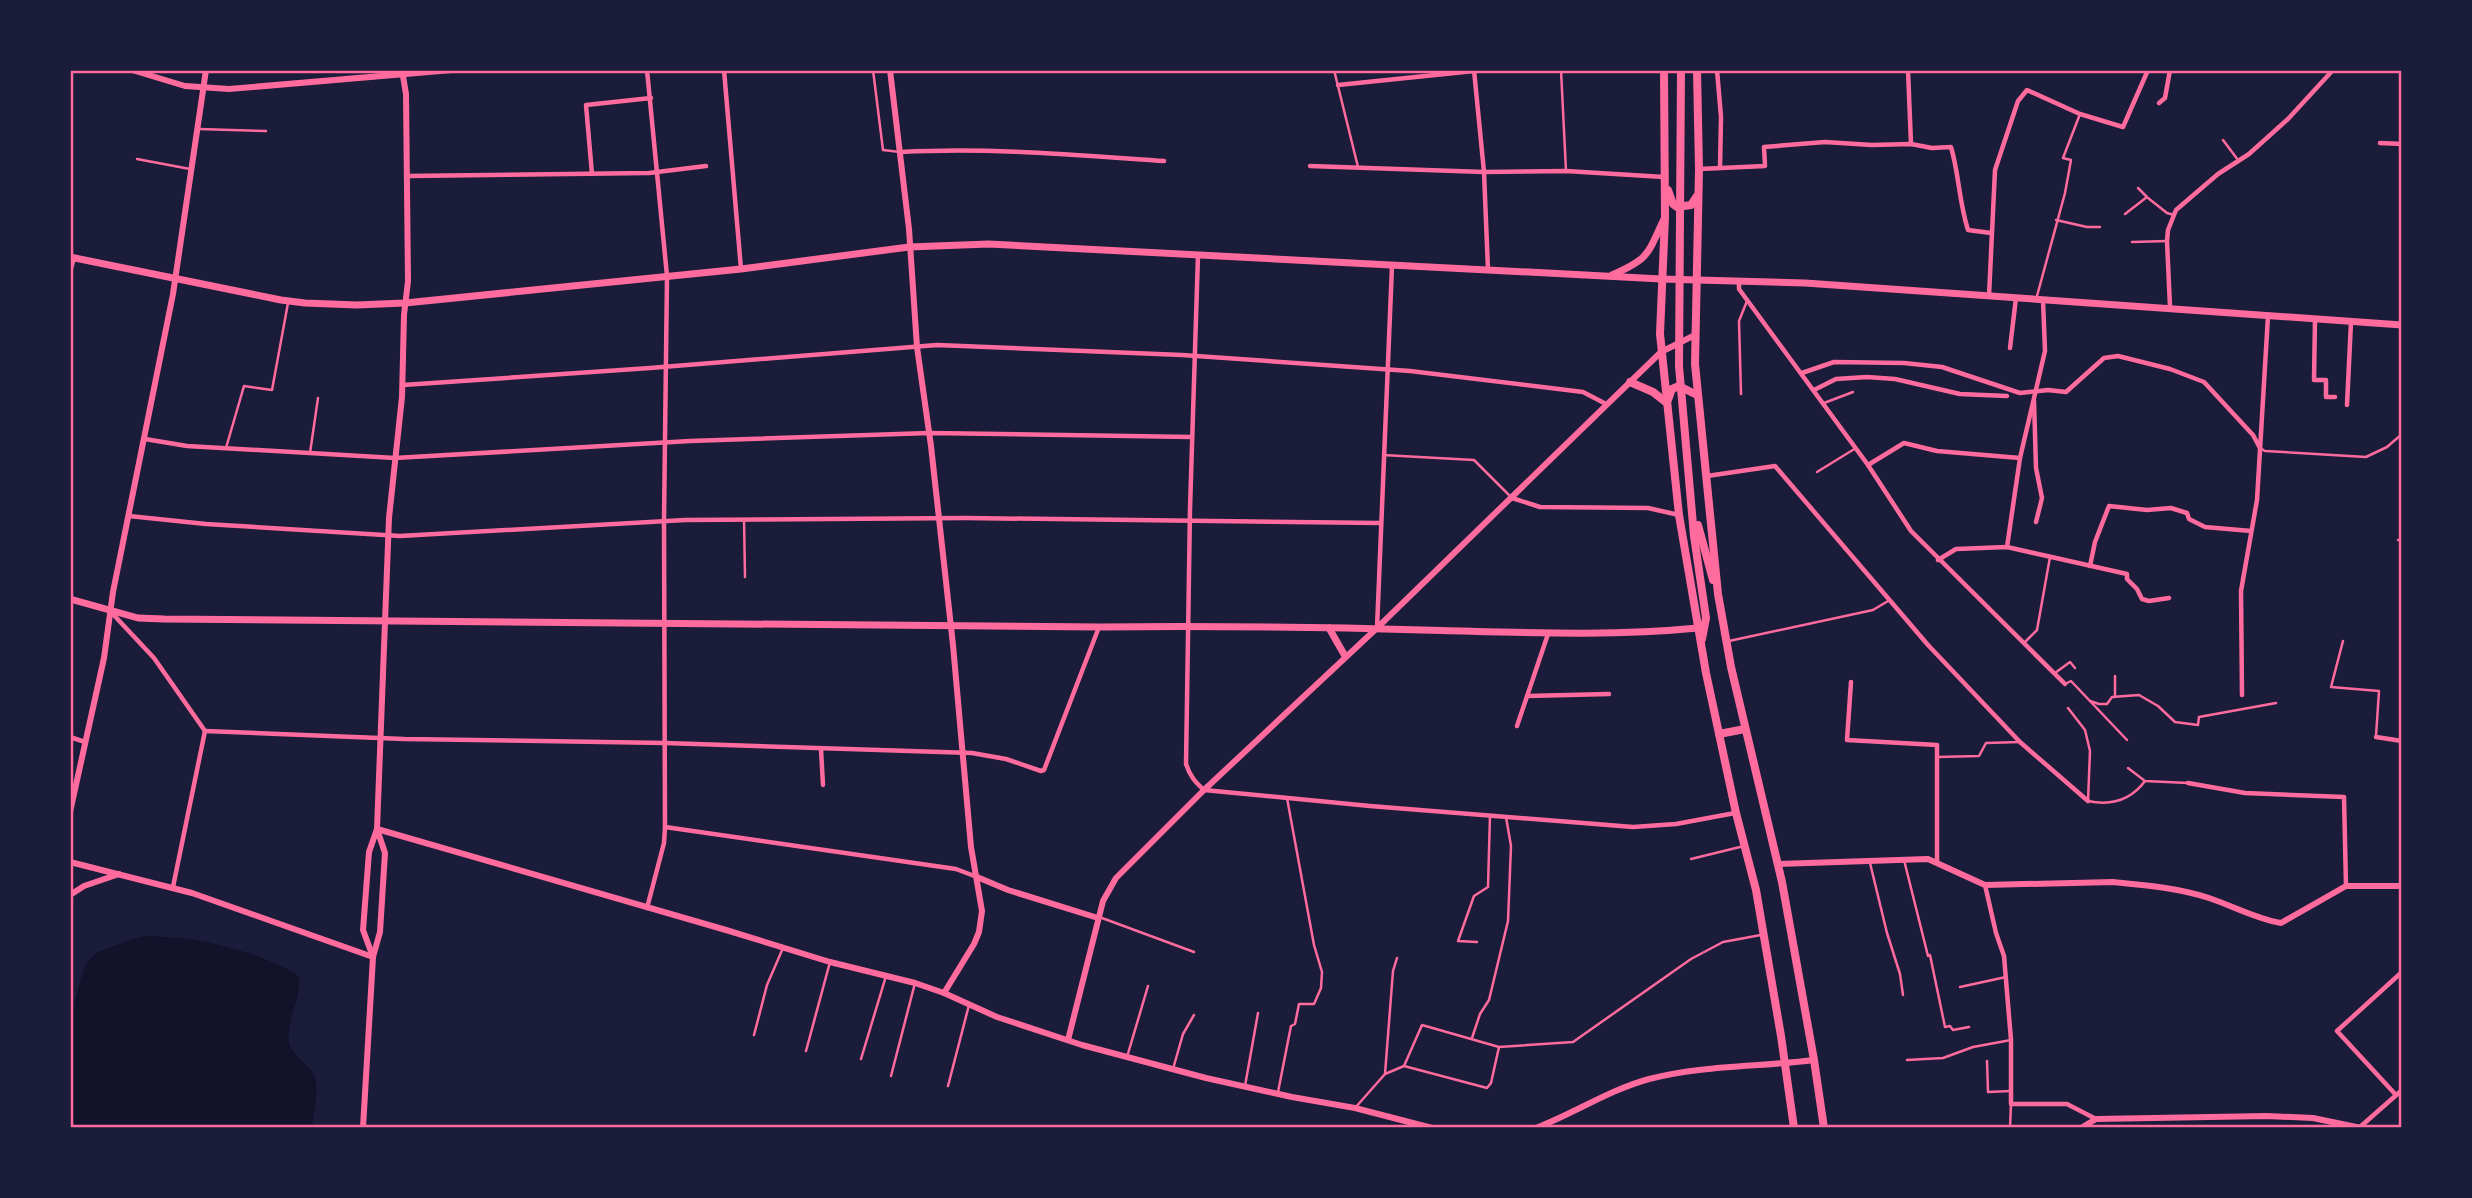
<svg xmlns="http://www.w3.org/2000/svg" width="2472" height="1198" font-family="Ubuntu,sans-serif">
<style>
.water{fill:#12122b}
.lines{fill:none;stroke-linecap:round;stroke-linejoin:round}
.service{stroke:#ff6b9d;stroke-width:2.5}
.minor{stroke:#ff6b9d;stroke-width:4.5}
.tertiary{stroke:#ff6b9d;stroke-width:6}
.secondary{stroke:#ff6b9d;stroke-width:7}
.primary{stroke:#ff6b9d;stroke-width:8}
.neatline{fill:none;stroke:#ff6b9d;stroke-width:2.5}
</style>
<rect width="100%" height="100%" fill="#1b1b3a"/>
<path class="water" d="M 146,936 C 161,937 176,937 190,939 C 214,942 284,961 299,977 C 301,999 286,1021 289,1043 C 291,1055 307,1062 313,1073 C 321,1088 313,1112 312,1128 L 70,1128 L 70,1019 L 83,971 L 87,962 L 98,952 L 133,939 Z"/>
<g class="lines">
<g class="service">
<polyline points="873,70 883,150 900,152"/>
<polyline points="1334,70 1358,167"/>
<polyline points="1561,70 1566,171"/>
<polyline points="199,129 266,131"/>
<polyline points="2223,140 2238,160"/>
<polyline points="137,159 190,169"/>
<polyline points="2148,198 2167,213 2174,215"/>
<polyline points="2125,214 2147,197 2138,188"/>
<polyline points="2056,220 2087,227 2100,227"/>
<polyline points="2132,242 2167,241"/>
<polyline points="2037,296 2065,193 2071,160 2063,158 2080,114"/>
<polyline points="1741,394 1739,321 1747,301"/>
<polyline points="1824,403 1853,392"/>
<polyline points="226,448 244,386 272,390 288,303"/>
<polyline points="2260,448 2265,451 2366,457 2387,447 2402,434"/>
<polyline points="310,453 318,398"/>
<polyline points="1383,455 1474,460 1511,497"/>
<polyline points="1817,472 1856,448"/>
<polyline points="744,519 745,577"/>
<polyline points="2398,540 2402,540"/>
<polyline points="1729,641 1873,610 1888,601"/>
<polyline points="2343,641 2331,687 2379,691 2376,736"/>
<polyline points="2025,642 2037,630 2050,557"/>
<polyline points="2055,673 2070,662 2075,668"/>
<polyline points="2065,684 2071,681 2127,740"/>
<polyline points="2115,697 2115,676"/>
<polyline points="2090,701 2099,704 2107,704 2112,697 2139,695 2158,706 2175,722 2198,725 2199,717 2276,703"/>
<path d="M 2068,708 L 2085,730 L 2090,751 L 2088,801 C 2112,806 2131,800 2145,781"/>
<polyline points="1937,757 1979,756 1986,743 2020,742"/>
<polyline points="2128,768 2145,781 2188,783"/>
<polyline points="1691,859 1744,846"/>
<polyline points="1904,860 1928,956 1930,955 1945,1027 1950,1026 1953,1030 1969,1027"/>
<polyline points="1870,863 1887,933 1900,974 1903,995"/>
<polyline points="1102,918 1194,952"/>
<polyline points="1477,942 1458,941 1474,896 1488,887 1490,815"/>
<polyline points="1960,987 2006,977"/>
<polyline points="754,1035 767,985 783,948"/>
<polyline points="1472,1038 1480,1014 1489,1000 1508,921 1511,846 1506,817"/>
<polyline points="806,1051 830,962"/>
<polyline points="1127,1057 1148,986"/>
<polyline points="861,1059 886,976"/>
<polyline points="1907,1060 1943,1058 1973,1047 2011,1040"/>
<polyline points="1987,1061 1988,1092 2011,1091"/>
<polyline points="1404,1066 1422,1025 1499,1047 1573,1042 1691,959 1723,942 1761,935"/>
<polyline points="1173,1069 1183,1034 1194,1015"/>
<polyline points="1385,1074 1393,971 1397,958"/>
<polyline points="891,1076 915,983"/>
<polyline points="948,1086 969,1005"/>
<polyline points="1245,1086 1258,1013"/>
<polyline points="1278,1092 1291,1026 1295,1024 1299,1004 1314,1004 1321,988 1322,972 1314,945 1287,798"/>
<polyline points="1355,1108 1385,1074 1404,1066 1487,1088 1491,1083 1499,1047"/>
<polyline points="2010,1128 2011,1104"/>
</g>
<g class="minor">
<polyline points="647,70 667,276 664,521 665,827 664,843 647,908"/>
<polyline points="724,70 741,269"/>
<polyline points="1474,70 1484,172 1488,270"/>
<polyline points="1717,70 1721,117 1720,167"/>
<polyline points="1908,70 1911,144"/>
<polyline points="1338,85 1474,71"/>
<polyline points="2159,103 2165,98 2170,70"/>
<polyline points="2380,143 2402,144"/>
<path d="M 901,152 C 988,147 1077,155 1164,161"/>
<polyline points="1310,166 1484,172 1566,171 1664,177"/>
<path d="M 1699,169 L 1765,166 L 1764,147 L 1825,142 L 1872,145 L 1911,144 L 1932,148 L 1951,147 C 1959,174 1959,202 1968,230 L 1991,233"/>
<polyline points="592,174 586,105 651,98"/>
<polyline points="406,176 649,173 706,166"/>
<path d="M 1198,255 L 1190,509 L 1186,764 C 1190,776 1195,782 1204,790 L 1370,806 L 1633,827 L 1676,824 L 1735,813"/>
<polyline points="70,272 74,258"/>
<polyline points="1739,282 1739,289 1868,465 1911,531 2065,684"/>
<polyline points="1989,296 1995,170 2018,101 2027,90 2080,114 2123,127 2148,70"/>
<polyline points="2170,307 2167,241 2168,230 2176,210 2218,174 2249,154 2288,119 2333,70"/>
<polyline points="2315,319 2314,380 2326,380 2326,397 2335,397"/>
<polyline points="2010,348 2016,298"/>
<polyline points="1802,373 1834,362 1904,363 1942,367 2020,393 2048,390 2066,392 2104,358 2118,356 2170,369 2204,382 2253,435 2260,448"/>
<polyline points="403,385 650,368 937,345 1182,355 1410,371 1583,392 1606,404"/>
<polyline points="1814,390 1836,379 1867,377 1895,379 1960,394 2007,396"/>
<polyline points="2034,401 2036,468 2042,498 2036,522"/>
<polyline points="2347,405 2351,322"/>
<polyline points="145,439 187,446 395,458 690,441 929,433 1192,437"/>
<polyline points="1868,465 1904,443 1937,451 2020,458"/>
<polyline points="1707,476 1775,466 1928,645 2020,742 2088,801"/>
<polyline points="1512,498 1540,507 1648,508 1679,515"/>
<polyline points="129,516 206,524 400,536 685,520 966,518 1380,523"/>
<polyline points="2007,547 2020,458 2045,351 2043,300"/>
<polyline points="1938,560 1956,549 2007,547 2127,574 2127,579 2137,589 2142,599 2149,601 2169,598"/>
<polyline points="2090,566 2095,542 2109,506 2147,510 2171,508 2187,513 2189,519 2205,527 2251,531"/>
<polyline points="110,611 154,658 205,731 173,887"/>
<polyline points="1377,628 1392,266"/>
<polyline points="1851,682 1847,740 1937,745 1937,862"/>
<polyline points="2242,695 2241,591 2257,500 2268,316"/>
<polyline points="1527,696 1609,694"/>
<polyline points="1517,726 1548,634"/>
<polyline points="205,731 404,739 665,743 972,753 1006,759 1041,771 1044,770 1099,627"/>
<polyline points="70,737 85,742"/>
<polyline points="2376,737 2402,741"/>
<polyline points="821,749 823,785"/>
<polyline points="2188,783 2245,793 2344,797 2346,886"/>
<polyline points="665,827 956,869 977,877"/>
<polyline points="1985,885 1996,933 2004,956 2011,1040 2011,1104 2067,1104 2096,1119"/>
<polyline points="2396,1095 2337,1031 2402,972"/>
<polyline points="2360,1127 2402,1090"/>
</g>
<g class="tertiary">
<polyline points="132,70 185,86 229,89 452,70"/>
<polyline points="890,70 909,229 917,347 931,446 953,645 971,847 982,911 979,932 974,944 944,993"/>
<polyline points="70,812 104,658 113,592 173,294 206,70"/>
<polyline points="377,829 726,930 830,962 915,983 944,993 997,1017 1082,1045 1206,1078 1292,1097 1355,1108 1432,1128"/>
<polyline points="70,862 192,893 373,957"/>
<path d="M 1778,864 L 1928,859 L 1985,885 L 2113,882 C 2144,885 2179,888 2209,898 C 2233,906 2256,919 2281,923 L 2346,886 L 2402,886"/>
<polyline points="977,877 1008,890 1098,918"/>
<polyline points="70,895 84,886 119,874"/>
<polyline points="373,957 363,930 369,852 377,829 389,518 402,397 404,315 408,281 406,94 402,70"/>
<polyline points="1068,1040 1103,901 1116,878 1204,790 1377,628 1661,352 1695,335"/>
<polyline points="363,1128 373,957 380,932 385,853 377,829"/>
<path d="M 1536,1128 C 1575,1113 1609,1090 1649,1079 C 1703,1065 1760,1067 1814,1060"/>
<polyline points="2081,1128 2096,1119 2267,1116 2313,1118 2361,1128"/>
</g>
<g class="secondary">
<polyline points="70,257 281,300 305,303 357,305 405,303 741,269 909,247 989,244 1661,279 1805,283 2402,325"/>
<path d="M 1612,275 C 1651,258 1647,254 1665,217"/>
<path d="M 70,599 L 138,618 L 164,619 L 1099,627 C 1206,626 1314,627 1422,630 C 1514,632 1606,637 1698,628"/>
<polyline points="1329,628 1345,656"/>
</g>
<g class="primary">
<polyline points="1664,70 1665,217 1660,334 1679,515 1706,673 1736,813 1756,890 1781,1036 1794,1128"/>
<polyline points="1681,70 1679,366 1694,536 1706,618 1702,639"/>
<polyline points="1697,70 1699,169 1695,364 1718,594 1731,667 1782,882 1814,1060 1824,1128"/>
<polyline points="1668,190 1673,204 1677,207 1691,205 1697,196"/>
<polyline points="1630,382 1653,392 1667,403"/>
<polyline points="1668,400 1672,389 1679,386 1697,395"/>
<polyline points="1698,525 1713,580"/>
<polyline points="1719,734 1745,729"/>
</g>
</g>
<rect width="2472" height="1198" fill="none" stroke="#1b1b3a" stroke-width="144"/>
<rect x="72" y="72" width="2328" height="1054" class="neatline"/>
</svg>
